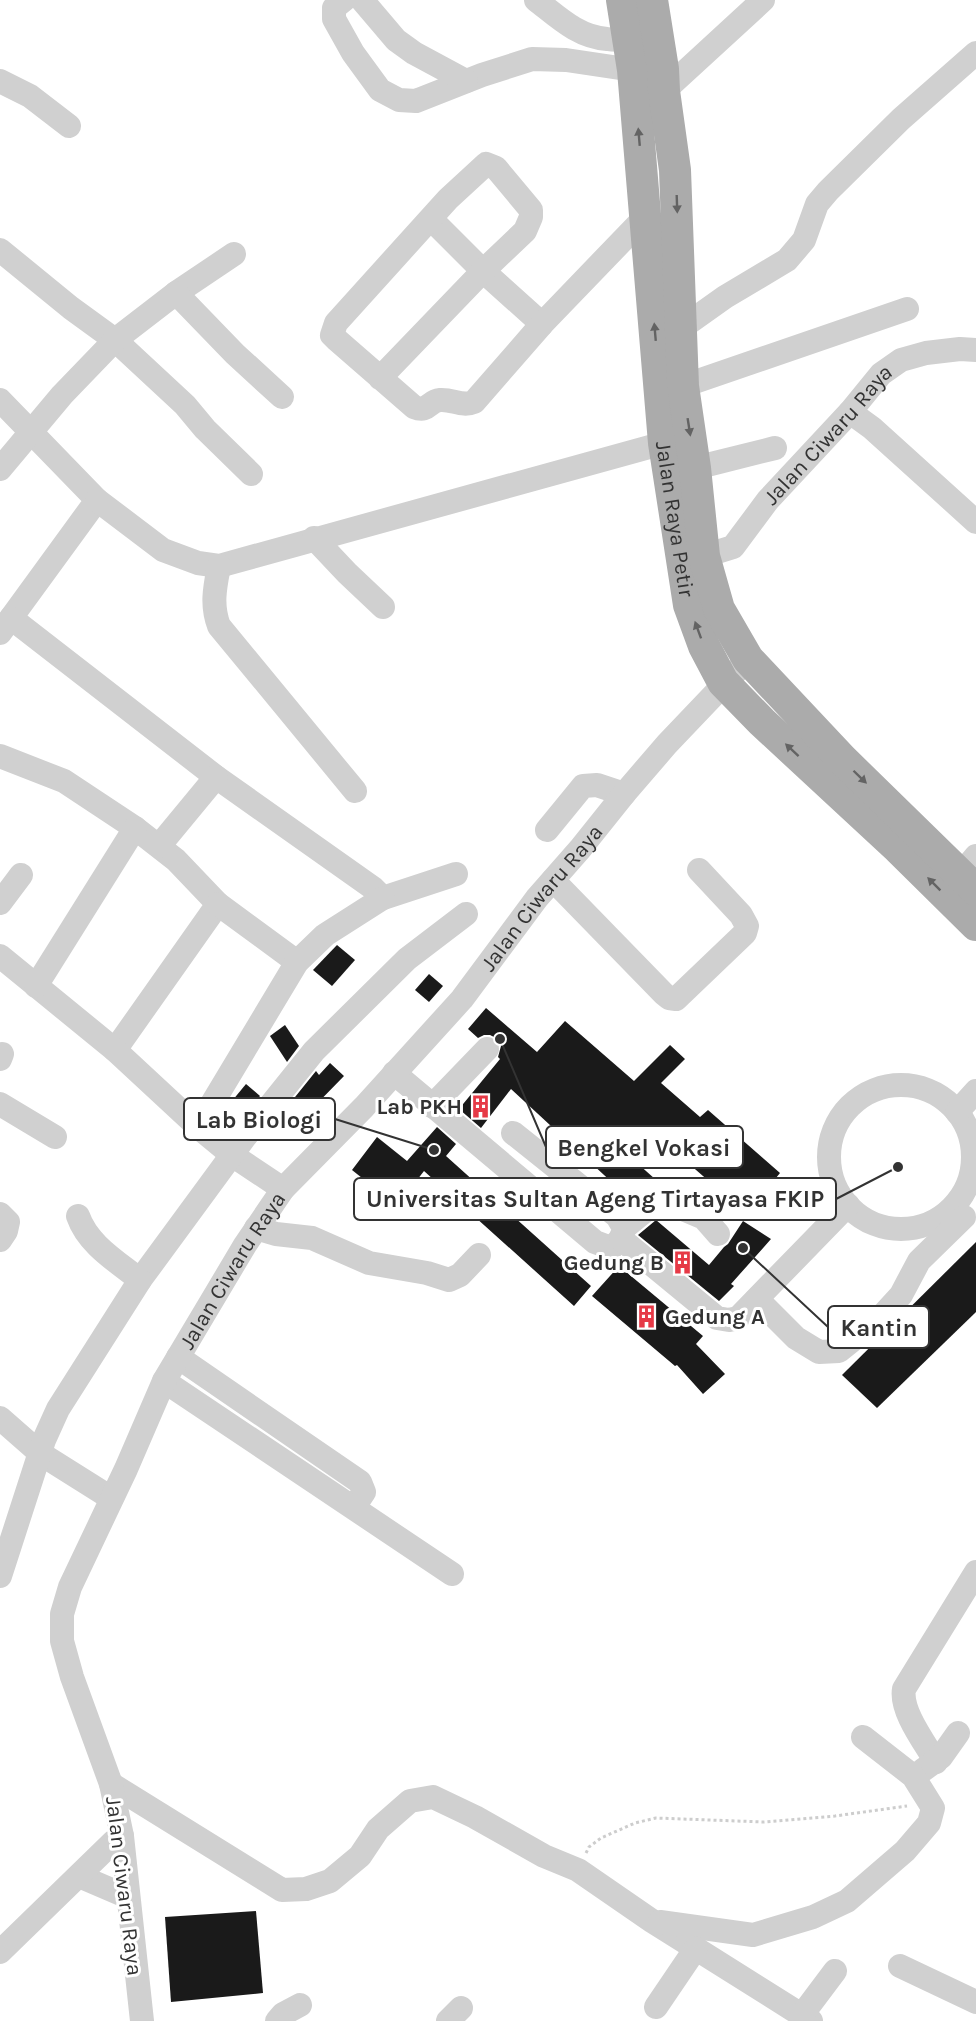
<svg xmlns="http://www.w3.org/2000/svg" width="976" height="2021" font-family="Karla,sans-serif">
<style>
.building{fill:#1a1a1a}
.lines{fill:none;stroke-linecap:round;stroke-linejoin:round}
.path{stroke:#cdcdcd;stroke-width:3;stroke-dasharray:3 3;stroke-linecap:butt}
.minor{stroke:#d0d0d0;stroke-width:24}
.major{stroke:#ababab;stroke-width:32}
.oneway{fill:#636363}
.labels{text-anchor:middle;stroke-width:6;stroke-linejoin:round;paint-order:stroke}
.street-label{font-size:22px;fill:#333;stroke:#fff}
.poi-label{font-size:22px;font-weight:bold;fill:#333;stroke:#fff;text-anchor:end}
.leader{fill:none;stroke:#333;stroke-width:2}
.callout-dot{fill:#333;stroke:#fff;stroke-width:2}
.callout{fill:#fff;stroke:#333;stroke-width:2}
.callout-label{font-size:24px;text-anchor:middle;font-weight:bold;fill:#333}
</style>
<rect width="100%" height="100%" fill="#fff"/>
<g class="building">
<polygon points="337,945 355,960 332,986 313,970"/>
<polygon points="429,974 443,986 429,1002 415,990"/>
<polygon points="486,1008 537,1052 565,1021 634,1081 670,1045 685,1059 661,1083 700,1117 708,1110 780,1173 747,1214 659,1138 637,1163 664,1187 662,1190 648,1192 637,1199 619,1185 617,1187 511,1089 481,1128 459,1109 500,1059 498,1057 501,1046 496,1038 490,1035 484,1035 478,1038 468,1029"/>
<polygon points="285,1025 299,1046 287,1062 270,1036"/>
<polygon points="330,1063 344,1076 301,1120 287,1107 316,1071 319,1075"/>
<polygon points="246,1084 260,1096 246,1113 232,1101"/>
<polygon points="437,1127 456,1144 446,1156 591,1286 574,1306 424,1171 397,1206 352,1170 377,1137 407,1161"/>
<polygon points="656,1220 709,1265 724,1247 728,1244 743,1221 771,1239 731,1284 734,1286 719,1301 638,1235"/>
<polygon points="976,1242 976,1312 877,1408 842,1375"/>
<polygon points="619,1266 703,1336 696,1344 725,1374 703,1394 677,1365 675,1366 592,1296"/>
<polygon points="256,1911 263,1993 171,2002 165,1917"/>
</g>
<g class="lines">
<polyline class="path" points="586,1853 589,1847 601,1838 635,1823 656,1818 764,1822 835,1816 907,1806"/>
<g class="minor">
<polyline points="344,0 334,8 334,19 353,53 380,90 399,100 416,101 482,75 532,59 566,60 633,70 649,70"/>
<polyline points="362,0 396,40 414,53 466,81"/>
<path d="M 536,0 C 558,17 578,37 607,39 C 619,41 633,39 645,38"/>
<polyline points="0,81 30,96 69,126"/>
<polyline points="664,91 763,0"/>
<polyline points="431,219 483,271 542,324"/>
<polyline points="0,250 71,308 115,340 185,405 205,429 251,474"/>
<polyline points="176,293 234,254"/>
<polyline points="680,329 725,297 787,260 804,240 817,204 828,191 901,119 976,53"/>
<path d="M 380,378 L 483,271 L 525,231 L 531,217 L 531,210 L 496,168 L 486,164 L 448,199 L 336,323 L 332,335 L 337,340 L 414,407 C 429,413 428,401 440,400 C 453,399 462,407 474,402 L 542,324 L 646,216"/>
<polyline points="683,386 907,309"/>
<polyline points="0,400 97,500 0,633"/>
<polyline points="850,412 872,428 976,522"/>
<polyline points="695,468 775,448"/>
<polyline points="0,469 62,395 115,340 176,293 235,354 282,397"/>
<polyline points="97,500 163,550 198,563 219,566 664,443"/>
<polyline points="314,538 347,573 383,607"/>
<path id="s1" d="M 704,556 L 733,547 L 768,500 L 850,412 L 881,374 L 901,360 L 926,353 L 960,349 L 976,350"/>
<path d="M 219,566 C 215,587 211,605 219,626 L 355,791"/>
<polyline points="11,618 216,777 373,888 383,898 456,874"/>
<polyline points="0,756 64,781 135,828 176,860 218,904 115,1050"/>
<polyline points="547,830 583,786 597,785 624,794"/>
<polyline points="159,846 216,777"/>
<polyline points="960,875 976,856"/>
<polyline points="553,880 664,994 669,998 676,999 745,933 747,926 741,915 699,870"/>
<polyline points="0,903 21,875"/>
<polyline points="218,904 297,962"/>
<polyline points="0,956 115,1050 198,1127 232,1155 283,1189"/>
<polyline points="36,986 135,828"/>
<polyline points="0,1059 2,1054"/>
<path d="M 394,1073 L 595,1242 L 611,1248 C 619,1242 622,1238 624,1228 L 617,1216 L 513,1133"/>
<circle cx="901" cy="1157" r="72"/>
<polyline points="0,1104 55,1137"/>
<polyline points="432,1106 487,1049"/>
<polyline points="957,1112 976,1091"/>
<polyline points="198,1127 297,962 325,935 383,898"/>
<polyline points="0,1214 8,1222 6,1231 0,1240"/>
<polyline points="256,1228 276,1234 312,1238 369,1263 427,1273 449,1280 460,1275 479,1255"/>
<polyline points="624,1228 651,1206 663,1204 678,1207 704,1218 718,1234"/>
<polyline points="621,1239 717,1318 729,1320 738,1318 848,1205"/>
<polyline points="140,1280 245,1137 314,1051 407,959 466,914"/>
<polyline points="757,1299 796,1338 819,1352 839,1351 879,1319 901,1295 919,1261 964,1217"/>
<polyline points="178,1357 360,1482 364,1492 354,1507"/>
<polyline points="164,1381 452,1574"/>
<polyline points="0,1418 41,1454 111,1498"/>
<path d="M 0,1576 L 44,1440 L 58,1409 L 140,1280 C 118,1262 88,1245 78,1216"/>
<path d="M 936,1762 C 925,1743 900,1711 904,1689 L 976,1572"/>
<polyline points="923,1770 941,1757 958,1733"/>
<polyline points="111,1784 282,1890 306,1889 330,1881 360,1856 378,1829 410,1801 433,1797 475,1817 544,1856 578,1870 652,1921 811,2021"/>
<polyline points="79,1876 128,1897"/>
<polyline points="660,1922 753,1935 813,1917 847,1901 905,1851 929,1823 933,1808 913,1776 863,1737"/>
<polyline points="0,1952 113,1842 122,1836"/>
<polyline points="900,1966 976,2002"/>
<polyline points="656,2007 696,1948"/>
<polyline points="802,2015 835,1971"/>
<path id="s2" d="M 142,2021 L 122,1836 L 111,1784 L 72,1677 L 62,1641 L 62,1614 L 70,1587 L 126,1469 L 164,1381 L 245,1245 L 283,1189 L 364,1107 L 462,999 L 537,898 L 580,849 L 624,794 L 667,744 L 748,659"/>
<polyline points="277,2021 283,2014 300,2005"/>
<polyline points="448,2021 461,2008"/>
</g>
<g class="major">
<path id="s3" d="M 622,0 L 633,70 L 664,443 L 689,605 L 704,646 L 723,682 L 762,722 L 898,848 L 976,925"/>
<polyline points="652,0 663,69 664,91 675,170 683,386 695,468 704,556 719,609 748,659 842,759 976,890"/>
</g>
</g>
<defs><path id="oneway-solid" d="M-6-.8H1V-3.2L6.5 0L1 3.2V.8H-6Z" transform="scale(1.5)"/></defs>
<g class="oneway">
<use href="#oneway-solid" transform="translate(639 137) rotate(-95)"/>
<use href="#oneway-solid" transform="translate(677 204) rotate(88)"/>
<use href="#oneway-solid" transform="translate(655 332) rotate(-95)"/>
<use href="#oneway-solid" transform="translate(689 427) rotate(81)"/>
<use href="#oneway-solid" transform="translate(698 630) rotate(-110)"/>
<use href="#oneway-solid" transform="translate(792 750) rotate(-137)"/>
<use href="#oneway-solid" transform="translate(860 777) rotate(44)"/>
<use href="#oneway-solid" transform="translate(934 884) rotate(-135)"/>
</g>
<defs>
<symbol id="building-bare" viewBox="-9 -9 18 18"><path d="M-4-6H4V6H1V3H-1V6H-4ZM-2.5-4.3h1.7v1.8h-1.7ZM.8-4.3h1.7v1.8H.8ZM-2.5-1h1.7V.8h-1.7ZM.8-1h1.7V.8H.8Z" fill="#e63946" stroke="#fff" stroke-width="2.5" paint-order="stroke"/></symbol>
</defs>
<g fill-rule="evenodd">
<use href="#building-bare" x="464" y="1090" width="33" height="33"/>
<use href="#building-bare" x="666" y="1246" width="33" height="33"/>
<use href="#building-bare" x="630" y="1300" width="33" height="33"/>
</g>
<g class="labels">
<g class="street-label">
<text dy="8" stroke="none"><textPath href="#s1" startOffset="178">Jalan Ciwaru Raya</textPath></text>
<text dy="8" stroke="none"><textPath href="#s3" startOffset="522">Jalan Raya Petir</textPath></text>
<text dy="8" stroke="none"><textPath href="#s2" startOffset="1288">Jalan Ciwaru Raya</textPath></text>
<text dy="8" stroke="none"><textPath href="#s2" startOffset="802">Jalan Ciwaru Raya</textPath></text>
<text transform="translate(125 1886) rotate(83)" y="8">Jalan Ciwaru Raya</text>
</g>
<g class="poi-label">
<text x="462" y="1114">Lab PKH</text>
<text x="664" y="1270">Gedung B</text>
<text x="665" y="1324" text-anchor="start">Gedung A</text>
</g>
</g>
<path class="leader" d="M434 1150L335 1119M500 1039L546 1147M898 1167L836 1199M743 1248L828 1327"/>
<g class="callout-dot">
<circle cx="434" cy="1150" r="6"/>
<circle cx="500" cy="1039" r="6"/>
<circle cx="898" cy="1167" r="6"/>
<circle cx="743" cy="1248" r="6"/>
</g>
<g class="callout">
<rect x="184" y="1098" width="151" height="42" rx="6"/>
<rect x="546" y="1126" width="197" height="42" rx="6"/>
<rect x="354" y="1178" width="482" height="42" rx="6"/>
<rect x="828" y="1306" width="101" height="42" rx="6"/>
</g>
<g class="callout-label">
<text x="259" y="1128">Lab Biologi</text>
<text x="644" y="1156">Bengkel Vokasi</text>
<text x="595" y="1207">Universitas Sultan Ageng Tirtayasa FKIP</text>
<text x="879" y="1336">Kantin</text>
</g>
</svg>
